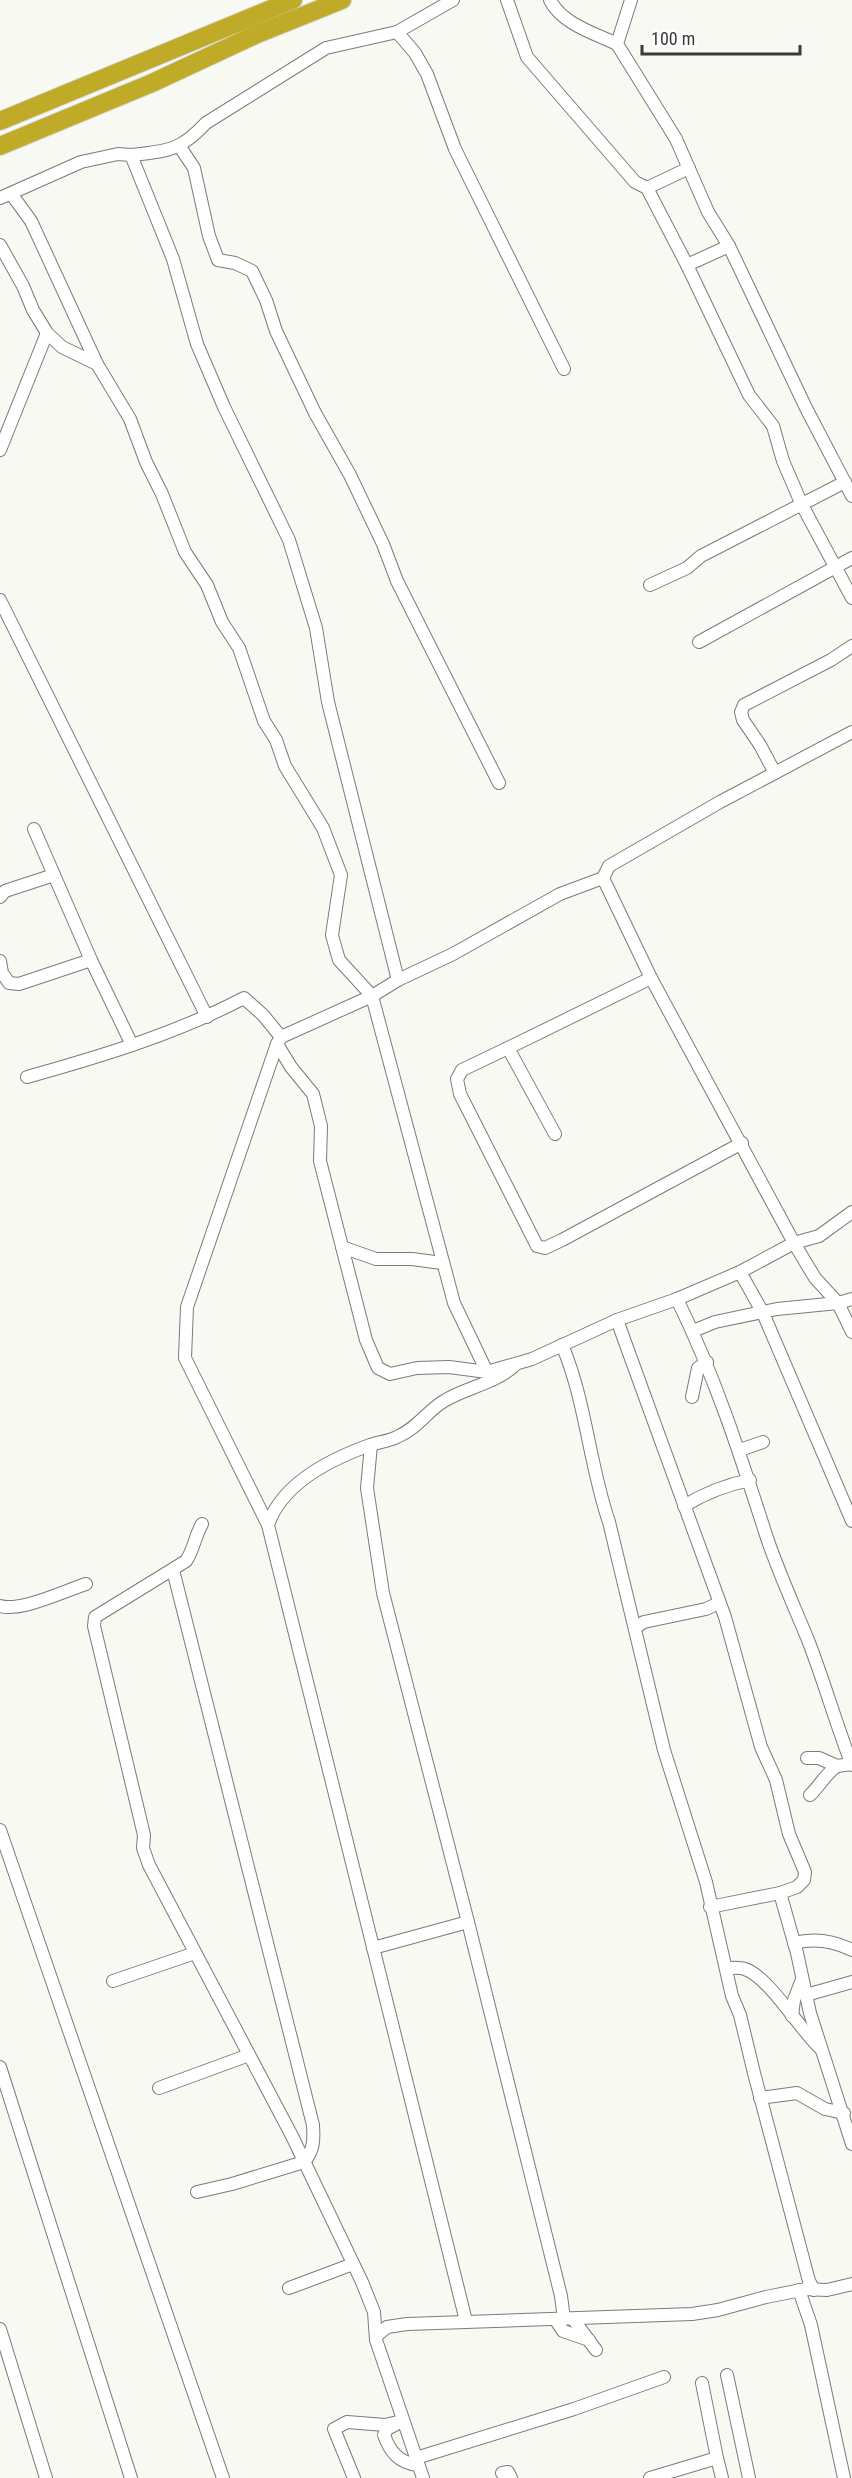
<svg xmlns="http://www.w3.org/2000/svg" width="852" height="2478" font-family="'Roboto Condensed',sans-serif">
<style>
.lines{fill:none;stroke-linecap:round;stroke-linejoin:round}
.minor-casing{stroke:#7b7b77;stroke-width:14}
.highway-casing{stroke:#d7d7d7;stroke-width:20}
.minor{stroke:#fff;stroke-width:12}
.highway{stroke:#bfab28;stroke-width:18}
</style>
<rect width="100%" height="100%" fill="#f9f9f4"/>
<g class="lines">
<defs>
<g id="minor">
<polyline points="507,0 527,57 635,182 647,188 687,265 749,395 773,426 783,461 802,505 852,598"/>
<path d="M 550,0 C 562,24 594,33 617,44"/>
<polyline points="631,0 617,44 676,139 708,212 729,246 806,408 852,496"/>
<polyline points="397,32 415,53 427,74 455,149 564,369"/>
<polyline points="180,147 194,168 209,236 218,260 235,263 252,271 266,300 276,331 315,413 350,475 383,544 397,581 499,783"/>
<path d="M 131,155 C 168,151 180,151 206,123 L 326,48 L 397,32 L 453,0"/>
<polyline points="647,188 689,168"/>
<polyline points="12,195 31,221 97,364"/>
<polyline points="0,198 81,162 118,154 131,155 173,259 197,344 224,407 289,540 316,628 328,702 398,980"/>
<polyline points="0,245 23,286 33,310 47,333 62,347 97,364 130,419 146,462 162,494 185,552 207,585 222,622 239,648 264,721 276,740 285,766 323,828 341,875 332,935 335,946 339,960 372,996 454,1303 487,1372 532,1359 617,1320 677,1299 740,1272 763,1313 852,1521"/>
<polyline points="687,265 729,246"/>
<polyline points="0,450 47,333"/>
<polyline points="650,585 687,568 701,556 845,482"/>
<polyline points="0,600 207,1017"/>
<polyline points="699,642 852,558"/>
<polyline points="852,732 720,802 609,866 603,878 651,978 794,1243 815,1278 838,1303 852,1332"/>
<polyline points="775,773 760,745 743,720 741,712 744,705 831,660 852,646"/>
<polyline points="34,829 91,960 132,1045"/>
<polyline points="0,897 5,891 54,875"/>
<polyline points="0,961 2,973 9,983 19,984 91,960"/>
<polyline points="277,1044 291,1067 313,1094 321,1126 320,1161 366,1340 378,1368 390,1374 417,1368 449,1367 487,1372"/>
<polyline points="508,1048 462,1070 457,1079 460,1094 537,1246 545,1248 562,1240 742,1143"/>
<path d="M 27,1077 C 102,1056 175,1034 244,998 L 263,1015 L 281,1037"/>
<polyline points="555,1134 508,1048 651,978"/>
<polyline points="342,1247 376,1259 412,1259 442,1263"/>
<polyline points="740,1272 794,1243 819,1236 852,1212"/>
<path d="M 677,1299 C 716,1379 740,1454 767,1538 C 779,1573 794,1606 808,1640 C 824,1681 836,1724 852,1765"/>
<polyline points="617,1320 725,1617 761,1747 776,1780 789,1834 805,1872 804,1880 797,1887 780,1893 710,1907"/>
<polyline points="693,1331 715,1322 777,1309 838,1303 852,1299"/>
<path d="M 562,1345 C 586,1401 589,1464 609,1522 L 664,1750 L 706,1882 L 732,1996 L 740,2015 L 754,2073 L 809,2281 L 814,2290"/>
<polyline points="692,1397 698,1368 707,1362"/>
<polyline points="371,1445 367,1488 383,1593 468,1922 561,2296 564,2319"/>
<polyline points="740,1450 763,1442"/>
<path d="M 684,1506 C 705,1493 725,1485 750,1480"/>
<path d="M 202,1524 C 195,1536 194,1549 186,1561 L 95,1617 L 94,1626 L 144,1835 L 143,1848 L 149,1865 L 292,2136 L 362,2282 L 374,2312 L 376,2340 L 423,2478"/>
<polyline points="268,1525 185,1358 187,1307 277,1044 281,1037 372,996 398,980 453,954 560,894 603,878"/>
<path d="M 173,1570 L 313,2125 C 314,2140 314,2150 304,2162 L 232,2184 L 197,2192"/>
<path d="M 0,1606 C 21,1612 64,1591 86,1584"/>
<polyline points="636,1627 644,1622 706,1609 719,1603"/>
<polyline points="807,1758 819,1758 837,1766 852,1764"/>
<path d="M 810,1795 C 820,1786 825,1774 837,1766"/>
<polyline points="0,1830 223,2478"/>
<polyline points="780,1893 797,1953 810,2013 852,2144"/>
<path d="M 794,1943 C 814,1938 834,1941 852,1950"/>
<polyline points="373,1948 468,1922"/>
<path d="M 726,1968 C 731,1968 740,1967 745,1969 C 769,1977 800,2030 821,2049"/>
<polyline points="113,1981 195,1953"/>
<polyline points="806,1995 852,1982"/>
<polyline points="792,2016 794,2000 801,1982"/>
<polyline points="0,2067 131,2478"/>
<polyline points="159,2088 249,2055"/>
<polyline points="760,2098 797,2093 825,2109 844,2113"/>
<polyline points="289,2288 353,2264"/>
<polyline points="799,2290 811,2325 844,2478"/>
<polyline points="555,2319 563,2331 589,2340"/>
<polyline points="573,2319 596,2350"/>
<path d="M 466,2321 L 268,1525 C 282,1483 331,1459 370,1445 C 379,1442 389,1441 397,1437 C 419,1427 426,1412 444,1401 C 467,1387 494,1384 514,1366"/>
<polyline points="0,2329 46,2478"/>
<polyline points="376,2336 387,2327 407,2324 692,2314 718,2310 766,2297 806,2289 827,2290 852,2284"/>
<polyline points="727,2375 749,2478"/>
<path d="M 395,2425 L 387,2429 L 384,2435 C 390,2452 399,2463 418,2465"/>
<polyline points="416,2458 574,2409 664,2377"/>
<polyline points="717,2458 722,2478"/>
<polyline points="502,2473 508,2472 511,2478"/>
<polyline points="354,2478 334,2429 347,2422 385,2425 402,2421"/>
<polyline points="650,2478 717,2458 702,2383"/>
</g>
<g id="highway">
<polyline points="0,121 293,0"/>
<polyline points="0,146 152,83 255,35 342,0"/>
</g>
</defs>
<use href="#minor" class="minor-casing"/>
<use href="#highway" class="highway-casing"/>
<use href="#minor" class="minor"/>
<use href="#highway" class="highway"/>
</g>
<path d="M642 45v9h158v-9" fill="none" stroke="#393937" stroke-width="3"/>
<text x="651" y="45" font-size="18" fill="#393937" stroke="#ffffff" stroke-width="4.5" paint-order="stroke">100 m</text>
</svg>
